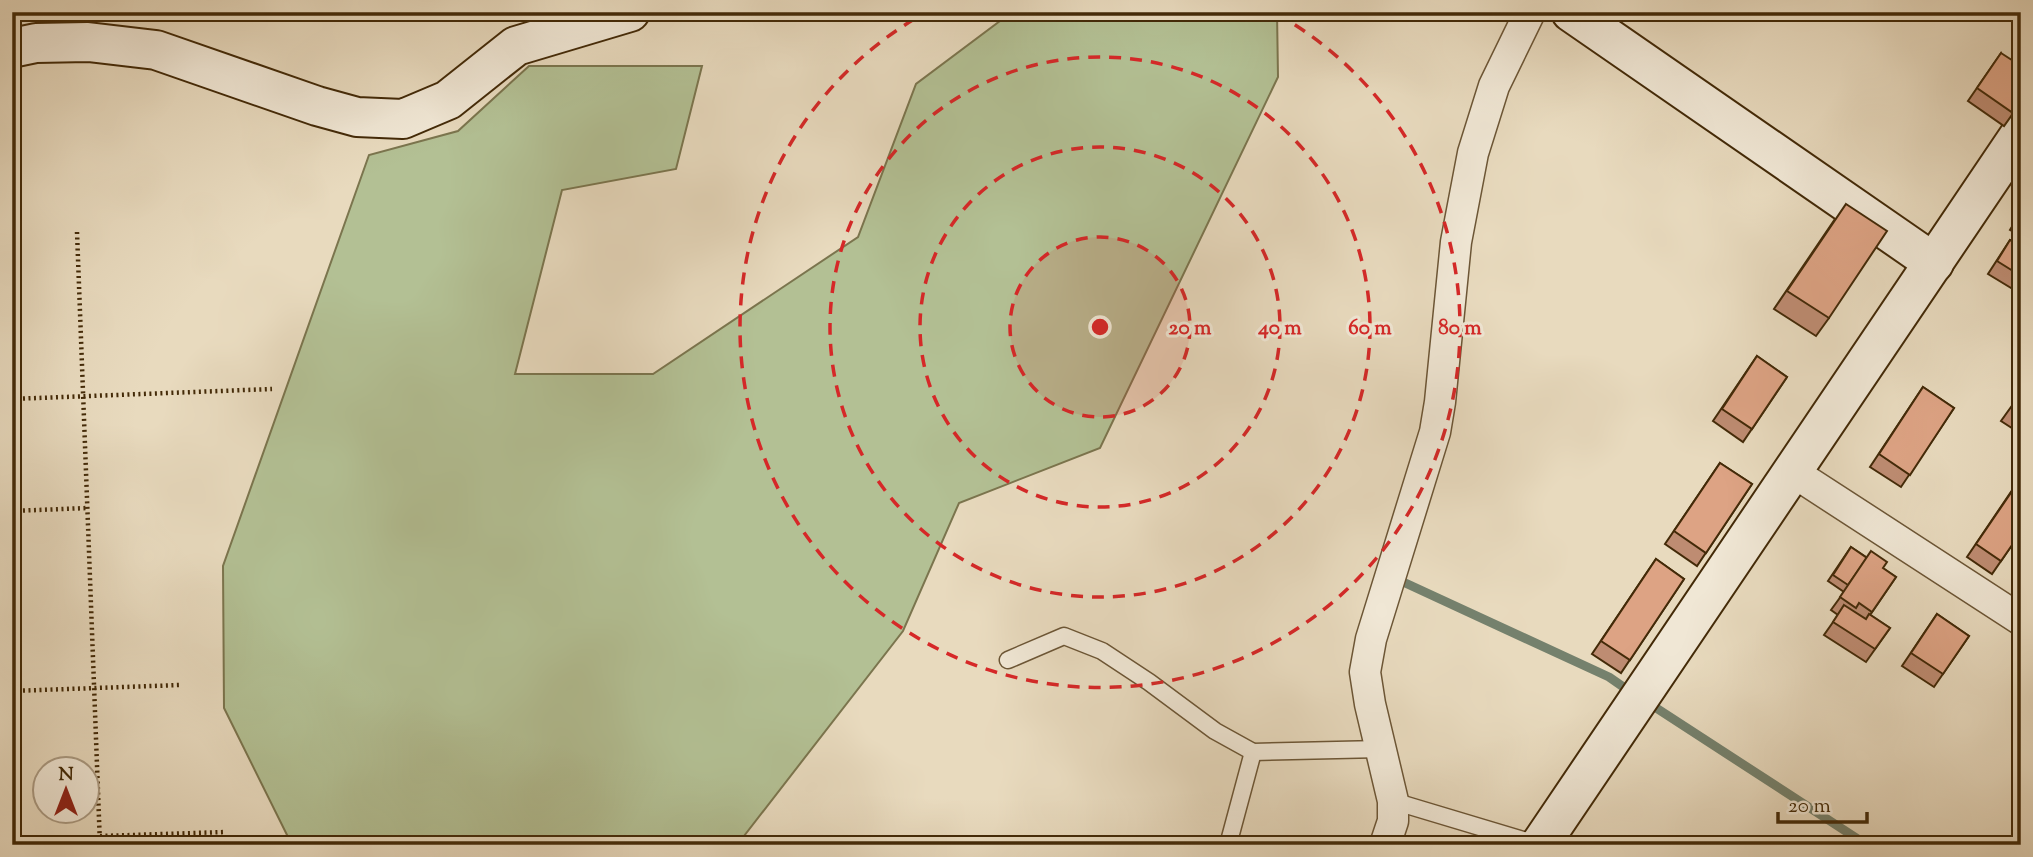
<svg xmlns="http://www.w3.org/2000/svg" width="2033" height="857" font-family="'Sorts Mill Goudy',serif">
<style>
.green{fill:#b3c094;stroke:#7b754e;stroke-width:2}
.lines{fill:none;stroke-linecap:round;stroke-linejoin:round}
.stream{stroke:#75816d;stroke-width:9}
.lane-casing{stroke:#6c5636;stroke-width:19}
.street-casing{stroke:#6c5636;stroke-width:33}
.secondary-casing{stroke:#432a08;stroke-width:42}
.path{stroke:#432a08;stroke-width:4.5;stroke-dasharray:2 3.5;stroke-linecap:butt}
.lane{stroke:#f0e7d5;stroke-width:16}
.street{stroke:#f0e7d5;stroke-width:30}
.secondary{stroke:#f0e7d5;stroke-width:38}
.wall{fill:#be8c72;stroke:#432a08;stroke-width:2}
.building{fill:#dda384;stroke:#432a08;stroke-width:2}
.ring{fill:none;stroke:#d62828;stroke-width:3.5;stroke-dasharray:12 9}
.centre{fill:#d62828;stroke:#f0e7d5;stroke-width:3.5}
.ring-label{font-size:21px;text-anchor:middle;font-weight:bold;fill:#d62828;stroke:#f0e7d5;stroke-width:6;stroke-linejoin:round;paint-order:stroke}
</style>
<rect width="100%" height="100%" fill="#e8dabe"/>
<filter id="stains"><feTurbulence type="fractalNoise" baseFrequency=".00286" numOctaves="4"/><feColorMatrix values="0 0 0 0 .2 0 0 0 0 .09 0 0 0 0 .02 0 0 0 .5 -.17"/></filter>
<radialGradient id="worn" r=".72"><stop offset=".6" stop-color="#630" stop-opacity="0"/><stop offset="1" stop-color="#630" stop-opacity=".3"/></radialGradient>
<polygon class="green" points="1012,12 1277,12 1278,77 1100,448 959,503 903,631 737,845 292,845 224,708 223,566 369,155 458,131 529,66 702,66 676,169 562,190 515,374 653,374 858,237 916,84"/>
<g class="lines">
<g class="stream">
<polyline points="1401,581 1609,677 1632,693"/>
<polyline points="1647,702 1867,845"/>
</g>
<defs>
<g id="lane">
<polyline points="1008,660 1064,636 1102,651 1149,682 1215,731 1253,752 1381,749"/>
<polyline points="1393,801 1540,845"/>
<polyline points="1228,845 1253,752"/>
</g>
<g id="street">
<polyline points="1793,472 2021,620"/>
<polyline points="1385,845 1393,821 1393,801 1370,704 1365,672 1371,639 1435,432 1440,402 1456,242 1473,153 1494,86 1530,12"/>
</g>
<g id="secondary">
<polyline points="1571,12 1934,263"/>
<polyline points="12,48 36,43 88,42 156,50 317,106 357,117 403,119 448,100 516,46 630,12"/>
<polyline points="1540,845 2021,133"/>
</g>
</defs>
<use href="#lane" class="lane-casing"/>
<use href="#street" class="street-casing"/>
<use href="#secondary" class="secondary-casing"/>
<g class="path">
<polyline points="77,232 100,845"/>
<polyline points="12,399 272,389"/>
<polyline points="12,511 88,508"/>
<polyline points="12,691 180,685"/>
<polyline points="100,836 226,832"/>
</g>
<use href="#lane" class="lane"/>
<use href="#street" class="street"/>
<use href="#secondary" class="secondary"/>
</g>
<g class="wall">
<polygon points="2001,53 2021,102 2004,126 1968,101"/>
<polygon points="2021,212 2021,236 2010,230"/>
<polygon points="1833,222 1829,318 1816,336 1774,309"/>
<polygon points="2010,240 2021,246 2021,294 1988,274"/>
<polygon points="1757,356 1787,377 1743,442 1713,421"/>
<polygon points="1923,387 1954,408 1901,487 1870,467"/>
<polygon points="2021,393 2021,434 2001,421"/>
<polygon points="1720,463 1752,484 1697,566 1665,544"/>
<polygon points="2021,477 2021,541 2016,548 2012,545 1992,574 1967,557"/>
<polygon points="1851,547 1896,577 1870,615 1890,628 1866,662 1824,635 1838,615 1831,610 1844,592 1828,581"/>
<polygon points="1656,559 1684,579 1621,673 1592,654"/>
<polygon points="1937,614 1969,636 1934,687 1902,666"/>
</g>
<g class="building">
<polygon points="2001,53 2021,66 2021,102 2013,113 1977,88"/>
<polygon points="1846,204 1887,231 1829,318 1787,291"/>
<polygon points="2010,240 2021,246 2021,276 1997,261"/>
<polygon points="1757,356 1787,377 1752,429 1722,409"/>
<polygon points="1923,387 1954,408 1910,475 1879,454"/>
<polygon points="2021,393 2021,407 2014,402"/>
<polygon points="1720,463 1752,484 1706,553 1674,531"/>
<polygon points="2021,478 2021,532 2001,561 1976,544"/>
<polygon points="1851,547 1867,558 1848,585 1833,575"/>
<polygon points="1871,551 1887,562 1883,568 1896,577 1872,612 1859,603 1856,608 1840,597"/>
<polygon points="1656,559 1684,579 1630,660 1601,641"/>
<polygon points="1844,605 1866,619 1869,614 1890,628 1875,649 1833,622"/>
<polygon points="1937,614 1969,636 1943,674 1911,653"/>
</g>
<circle cx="1100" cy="327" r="90" fill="#d62828" fill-opacity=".12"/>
<g class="ring">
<circle cx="1100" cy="327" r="90"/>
<circle cx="1100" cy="327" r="180"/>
<circle cx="1100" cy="327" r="270"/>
<path d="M1277 14A360 360 0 1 1 923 14"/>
</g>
<circle cx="1100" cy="327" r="10" class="centre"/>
<g class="ring-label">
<text x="1190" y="334">20 m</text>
<text x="1280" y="334">40 m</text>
<text x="1370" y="334">60 m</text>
<text x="1460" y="334">80 m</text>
</g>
<rect width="2033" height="857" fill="none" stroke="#e8dabe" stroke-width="42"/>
<rect x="14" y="14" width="2005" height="829" fill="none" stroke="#432a08" stroke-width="3.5"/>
<rect x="21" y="21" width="1991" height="815" fill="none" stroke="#432a08" stroke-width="2"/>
<g transform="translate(66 790)"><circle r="33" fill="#f0e7d5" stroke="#ab9b83" stroke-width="2"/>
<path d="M0-5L12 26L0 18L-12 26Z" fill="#8f2418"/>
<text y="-10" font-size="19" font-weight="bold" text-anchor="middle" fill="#432a08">N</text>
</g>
<path d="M1778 812v10h89v-10" fill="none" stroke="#432a08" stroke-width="3.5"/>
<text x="1788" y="812" font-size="21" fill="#432a08" stroke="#f0e7d5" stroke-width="5" paint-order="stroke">20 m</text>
<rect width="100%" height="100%" filter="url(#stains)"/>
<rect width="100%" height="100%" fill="url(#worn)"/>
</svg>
